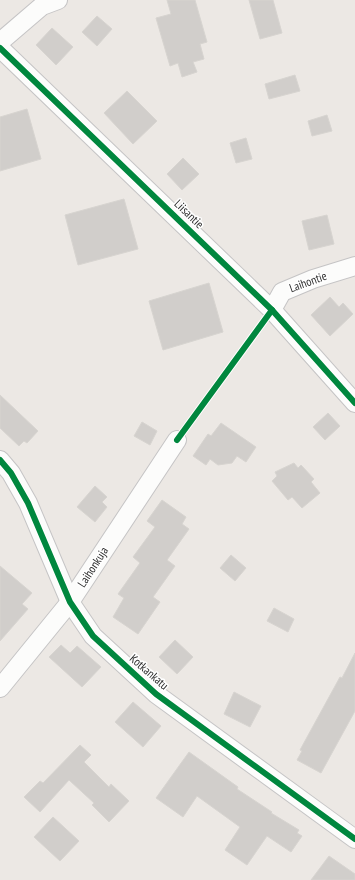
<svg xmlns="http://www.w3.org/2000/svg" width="355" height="880" font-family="'PT Sans Narrow',sans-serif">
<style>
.building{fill:#d1cecb;stroke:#d7d4d0}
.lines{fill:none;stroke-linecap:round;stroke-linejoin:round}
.street-casing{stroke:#c5c4c5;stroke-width:20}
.street{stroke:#fcfcfb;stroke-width:18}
.cycleway-casing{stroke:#fff;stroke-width:8}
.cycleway{stroke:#00873e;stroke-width:6}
.labels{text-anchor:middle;stroke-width:3;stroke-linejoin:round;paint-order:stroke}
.street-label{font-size:12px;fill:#2e2e2e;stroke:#fff}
</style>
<rect width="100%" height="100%" fill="#ece8e4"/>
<g class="building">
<polygon points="167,0 195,0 207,42 200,44 204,59 193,62 197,72 182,77 178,63 170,66 156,18 171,14"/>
<polygon points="249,0 273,0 282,33 260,39"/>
<polygon points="97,16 112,29 97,46 82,32"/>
<polygon points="52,28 73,47 56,65 36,45"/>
<polygon points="295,75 300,91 269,99 265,84"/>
<polygon points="127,91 157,121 133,144 104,113"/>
<polygon points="27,109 41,159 0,171 0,117"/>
<polygon points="327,115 332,131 312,136 308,121"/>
<polygon points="246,138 252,159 236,163 230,143"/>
<polygon points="183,158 199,174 182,190 167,174"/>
<polygon points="124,199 138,249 78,265 65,215"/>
<polygon points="327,215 334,244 309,250 302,221"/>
<polygon points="209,283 223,332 163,350 149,301"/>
<polygon points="330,297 339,307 343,303 353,314 330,336 311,315"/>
<polygon points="0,395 38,431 27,443 24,441 19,446 0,428"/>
<polygon points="328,413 340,426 325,440 313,427"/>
<polygon points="142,422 157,431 150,445 134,436"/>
<polygon points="221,423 256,447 246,462 237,456 232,463 218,465 210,459 206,465 193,456 208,434 211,436"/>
<polygon points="294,463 298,468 301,465 314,479 311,482 320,493 302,508 292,497 288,500 272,481 277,476 275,472"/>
<polygon points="95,486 107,497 102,502 107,507 95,522 77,507"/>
<polygon points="162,500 186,517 182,524 189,529 167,560 175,566 153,597 160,602 138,634 113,617 124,598 118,594 140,563 133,557 155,527 147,521"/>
<polygon points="231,555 246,568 235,581 220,568"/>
<polygon points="0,566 32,593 22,604 28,609 0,641"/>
<polygon points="274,608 294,619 288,632 267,621"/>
<polygon points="175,640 193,657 177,674 159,657"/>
<polygon points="61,645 70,653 77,646 101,667 82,687 49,657"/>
<polygon points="355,653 355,711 321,773 297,760 302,751 300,750 340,677 342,678"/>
<polygon points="234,692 261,706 250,727 224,714"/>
<polygon points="133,702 161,726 143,747 115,722"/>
<polygon points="80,745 91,755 84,762 109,787 111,784 129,801 109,822 92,805 94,803 69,780 40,812 24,797 40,781 43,783"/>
<polygon points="189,752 238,787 237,789 272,812 271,813 299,830 297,833 302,836 291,852 267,836 247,865 225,850 240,827 197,796 183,817 156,798"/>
<polygon points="53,817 79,841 60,861 34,837"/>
<polygon points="329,856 355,874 355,880 311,880"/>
</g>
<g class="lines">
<defs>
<g id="street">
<polyline points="0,42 42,6 58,0"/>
<polyline points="0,48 272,310 355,403"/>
<polyline points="272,310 282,292 313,279 355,266"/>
<polyline points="0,460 11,473 28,503 70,602 93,636 156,694 355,839"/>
<polyline points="0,688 70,602 177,440"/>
</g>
</defs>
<use href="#street" class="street-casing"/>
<use href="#street" class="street"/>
<defs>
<g id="cycleway">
<polyline points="0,48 272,310 355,403"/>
<polyline points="177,440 272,310"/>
<polyline points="0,460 11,473 28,503 70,602 93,636 156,694 355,839"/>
</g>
</defs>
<use href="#cycleway" class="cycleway-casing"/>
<use href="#cycleway" class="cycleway"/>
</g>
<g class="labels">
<g class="street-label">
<text transform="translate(189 214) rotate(44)" y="4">Liisantie</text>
<text transform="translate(308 282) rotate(-20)" y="4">Laihontie</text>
<text transform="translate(93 567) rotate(-57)" y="4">Laihonkuja</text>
<text transform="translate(149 672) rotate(41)" y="4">Kotkankatu</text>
</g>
</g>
</svg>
